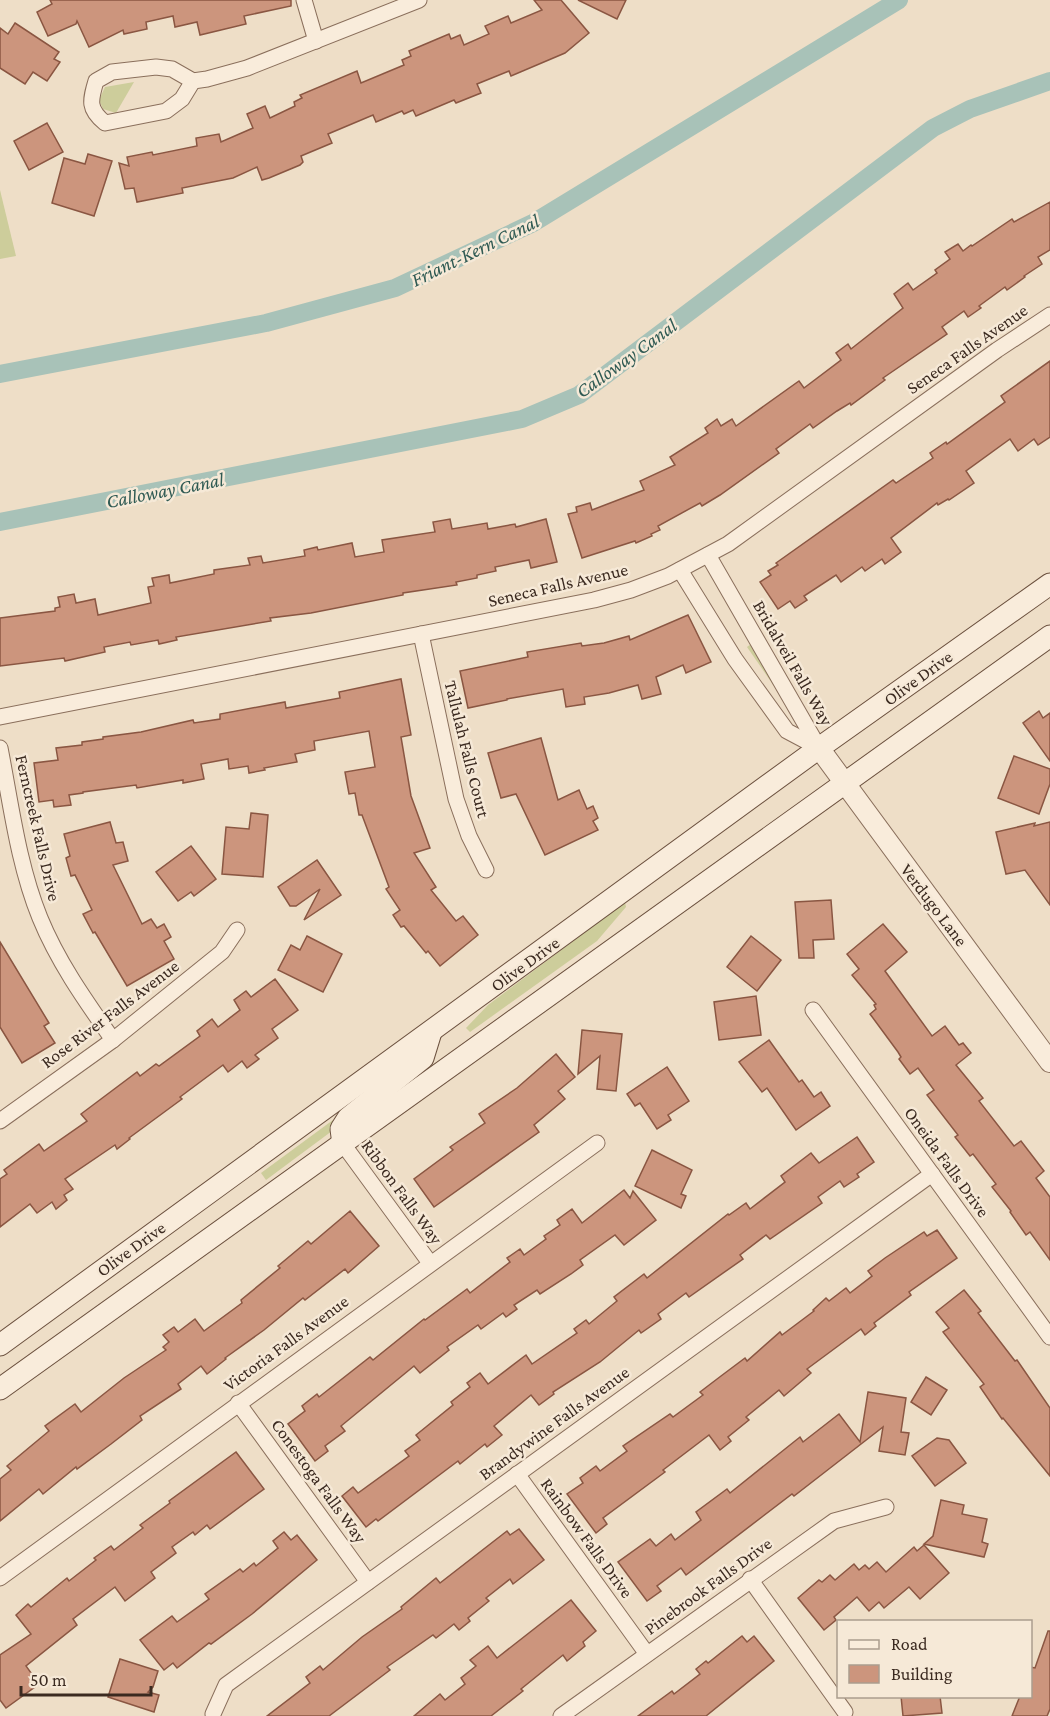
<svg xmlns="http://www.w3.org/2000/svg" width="1050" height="1716" font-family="'Crimson Pro',serif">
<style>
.green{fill:#cdcd9b}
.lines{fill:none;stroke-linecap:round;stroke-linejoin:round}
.canal{stroke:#a8c2b8;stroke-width:18}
.building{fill:#cc957d;stroke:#8a5642;stroke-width:1.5}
.minor-casing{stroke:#8a6f5c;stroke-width:17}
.tertiary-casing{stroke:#8a6f5c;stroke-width:22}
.secondary-casing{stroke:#6c513f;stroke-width:23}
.minor{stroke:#f9ecdb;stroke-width:15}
.tertiary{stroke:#f9ecdb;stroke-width:20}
.secondary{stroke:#f9ecdb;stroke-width:21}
.labels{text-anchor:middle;stroke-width:5;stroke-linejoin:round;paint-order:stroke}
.street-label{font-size:18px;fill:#3b2a20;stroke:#f6e9d7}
.water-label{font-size:20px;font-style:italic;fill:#2f5a53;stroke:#f6e9d7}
</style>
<rect width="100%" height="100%" fill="#eedec7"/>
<g class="green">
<polygon points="134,82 116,113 103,109 99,100 105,87"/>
<polygon points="0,190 16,256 0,259"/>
<polygon points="751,644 785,702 747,647"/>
<polygon points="625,902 626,907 597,941 470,1032 466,1028 488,1005"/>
<polygon points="333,1120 336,1128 266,1180 261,1173"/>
</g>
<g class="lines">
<g class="canal">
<polyline points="0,374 266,323 395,288 533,223 899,0"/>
<polyline points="0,522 522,419 579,395 933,128 970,109 1050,81"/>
</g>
</g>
<g class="building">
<polygon points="50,0 291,0 291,6 244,16 246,24 200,35 197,22 175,27 173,16 146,22 147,29 124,34 123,30 89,47 77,21 76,24 48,36 37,12 52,4"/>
<polygon points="534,0 561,0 589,33 565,53 511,76 509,71 477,84 481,93 456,103 454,100 416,116 413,110 404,114 402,111 376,122 373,115 328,134 332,143 301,156 303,162 300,165 269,178 262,180 257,167 233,178 182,188 183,193 137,202 134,188 125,189 119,163 129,166 127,157 152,152 153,155 197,146 196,138 219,134 221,142 253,128 247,114 265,106 270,118 295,106 294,102 302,98 300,95 357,71 361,83 404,65 402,60 411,56 409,51 449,34 451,39 460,35 464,45 489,34 485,26 508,16 511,23 542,10"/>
<polygon points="578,0 626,0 617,19"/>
<polygon points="15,23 59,52 54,59 60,62 47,81 33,72 25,84 0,68 0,28 8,34"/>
<polygon points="47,123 63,152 29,170 14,141"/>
<polygon points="88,154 112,161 94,216 52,203 64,158 85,164"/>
<polygon points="1050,202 1050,250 1038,257 1042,264 1024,276 1025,277 1007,290 1005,287 979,306 981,308 968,317 964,311 942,327 947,334 883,378 885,380 851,405 850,403 837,411 813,428 810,424 776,449 779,453 720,495 702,506 700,503 658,526 660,530 651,534 652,536 636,543 635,541 582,558 568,514 577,512 576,507 590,503 592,510 644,490 640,481 675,465 670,457 708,433 705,428 717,419 721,426 732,419 736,426 799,381 804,388 841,360 836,353 848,344 851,349 903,308 894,294 908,283 913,290 937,273 935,270 950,259 945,252 958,244 963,251 971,245 972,246 1012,219 1014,222"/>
<polygon points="1050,361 1050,437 1038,445 1034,439 1018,451 1010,439 966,471 974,483 949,500 948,499 938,505 937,503 891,538 901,552 885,564 882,559 865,571 862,567 841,582 836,575 804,596 807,600 795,608 790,601 778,609 760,582 771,575 768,571 778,565 776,563 893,480 896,483 933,458 930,453 946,442 947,444 1005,402 1001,396"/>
<polygon points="450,519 452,529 487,523 488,529 515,524 516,527 546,519 557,562 531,568 529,560 495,567 496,571 477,575 477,578 456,582 457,585 403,593 403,595 311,613 270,618 271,621 176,637 177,640 159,644 158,640 131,645 130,642 104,647 105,652 65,661 64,658 0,666 0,618 55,611 55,608 60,607 58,597 74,594 76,603 95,599 98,615 151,603 148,587 154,586 152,578 169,575 170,583 214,574 214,570 250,565 248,558 261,556 263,563 305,556 304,550 317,547 318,550 352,543 355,557 384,552 382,540 435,532 433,522"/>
<polygon points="688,615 711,662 686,673 683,665 656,677 661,694 642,699 638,685 609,693 584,697 585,704 566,707 563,689 507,699 507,700 468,708 460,671 528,657 527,652 581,643 582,646 604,643 629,636 630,640"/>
<polygon points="401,679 411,735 401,737 411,796 430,848 414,853 436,887 431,890 456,921 463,916 478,935 440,966 428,951 426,953 404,926 401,927 393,915 400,910 386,889 389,887 362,815 359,815 355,793 349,794 345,772 375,767 369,731 314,741 315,750 295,754 297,762 264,768 265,770 249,773 248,766 229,769 228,759 201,764 204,779 183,783 183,780 137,788 136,785 83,792 83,793 69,795 71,805 54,807 53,800 39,802 34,763 58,760 56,748 82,745 82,742 103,739 103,737 141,732 193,720 194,723 220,719 220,714 285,702 286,708 340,698 339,692"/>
<polygon points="1039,711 1043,718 1050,713 1050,761 1023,723"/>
<polygon points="541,738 558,800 579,790 587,809 593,806 598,818 593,821 598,830 545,855 516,794 501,798 488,753"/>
<polygon points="1014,756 1050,769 1050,784 1039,814 998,798"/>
<polygon points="251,813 268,815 263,877 222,874 226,827 249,829"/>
<polygon points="110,822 116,843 123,842 128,861 113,865 142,924 151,919 157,928 164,924 171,937 164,941 174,959 127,986 95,932 93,933 83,914 92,910 75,875 71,876 66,858 70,856 64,834"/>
<polygon points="1050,822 1050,905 1025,870 1006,874 996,832 1035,823 1034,826"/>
<polygon points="191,846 216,879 194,896 191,892 178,901 156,872"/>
<polygon points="317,860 341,895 304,920 320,889 296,906 290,906 278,887"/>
<polygon points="831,900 834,939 813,940 814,958 799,958 795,902"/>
<polygon points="883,924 907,952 885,971 932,1036 945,1026 959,1045 963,1043 971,1053 956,1065 983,1098 979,1101 1014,1146 1021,1141 1044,1171 1036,1178 1050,1197 1050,1260 1030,1232 1026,1235 1010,1212 1011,1211 992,1187 996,1184 973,1154 970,1156 955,1137 958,1135 927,1095 934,1090 918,1068 910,1074 899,1059 901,1057 898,1052 870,1014 876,1009 874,1005 876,1004 852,975 859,969 847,954"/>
<polygon points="307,936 342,954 323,992 278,970 291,945 300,950"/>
<polygon points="751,936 781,960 757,991 727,967"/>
<polygon points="0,942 49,1023 44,1026 55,1043 22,1063 0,1027"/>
<polygon points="275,979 298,1010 272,1029 278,1038 255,1055 259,1059 247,1068 242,1061 228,1072 223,1065 180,1097 182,1099 129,1138 130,1139 117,1149 115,1145 65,1179 73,1189 64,1195 67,1200 56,1209 52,1202 37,1213 30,1204 0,1227 0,1179 7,1174 4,1170 39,1144 44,1151 87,1121 81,1114 137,1072 140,1076 156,1064 159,1066 200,1036 197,1031 212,1019 218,1027 240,1010 234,1000 246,991 251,997"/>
<polygon points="756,996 761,1035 719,1040 714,1002"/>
<polygon points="582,1030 622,1034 616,1091 597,1089 600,1056 578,1074"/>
<polygon points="769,1040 799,1082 802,1080 814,1097 821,1092 830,1106 796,1130 767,1088 762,1092 739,1062"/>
<polygon points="556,1054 575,1077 558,1091 565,1099 534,1125 539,1132 434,1207 414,1179 453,1150 450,1147 485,1123 479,1114 517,1088"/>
<polygon points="667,1067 689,1101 668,1115 671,1120 657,1129 640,1103 635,1106 627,1094"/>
<polygon points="857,1137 874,1162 857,1174 859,1177 844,1187 840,1181 818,1197 822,1203 770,1239 766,1235 740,1255 743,1259 689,1297 686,1293 658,1314 661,1319 641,1333 639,1330 600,1362 553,1392 554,1394 539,1405 531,1395 494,1426 502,1435 487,1447 485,1444 460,1464 458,1461 378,1521 376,1519 366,1527 342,1496 353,1487 358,1493 409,1456 405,1451 420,1440 416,1435 453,1405 451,1402 470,1387 467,1383 480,1373 488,1384 526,1355 532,1364 577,1333 574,1329 586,1320 589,1324 617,1301 614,1297 644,1274 647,1278 728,1214 729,1215 746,1203 750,1209 785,1182 781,1176 811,1153 819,1163"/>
<polygon points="652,1150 692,1170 681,1194 686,1196 681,1208 635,1186"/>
<polygon points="624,1190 630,1198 633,1191 656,1220 624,1245 615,1235 580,1260 583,1265 571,1274 540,1294 537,1290 514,1305 517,1309 506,1317 503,1313 481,1329 478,1325 447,1347 449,1350 420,1373 414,1366 341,1426 345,1431 325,1446 328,1451 315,1461 288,1424 305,1411 302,1406 317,1394 319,1397 370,1357 373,1360 424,1319 425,1320 467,1289 470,1293 510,1262 507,1258 520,1249 524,1255 546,1239 544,1236 560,1225 557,1220 572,1209 582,1223"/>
<polygon points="350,1211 379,1246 348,1273 345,1269 305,1300 303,1298 264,1330 225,1358 226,1359 207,1374 201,1366 178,1384 181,1389 140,1416 142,1420 111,1444 77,1469 76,1467 43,1494 39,1489 0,1521 0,1479 11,1470 7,1466 49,1431 45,1426 75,1404 81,1412 124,1378 166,1350 163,1347 169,1342 163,1335 174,1327 178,1332 195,1319 204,1331 242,1303 241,1300 280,1268 278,1266 308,1241 311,1244"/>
<polygon points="937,1230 957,1258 909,1292 911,1295 874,1323 876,1326 865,1335 861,1329 807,1369 811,1373 784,1396 779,1390 746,1417 749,1420 728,1437 731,1441 720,1450 709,1435 663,1470 665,1472 603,1518 607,1524 596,1533 567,1494 583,1483 580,1478 596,1466 600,1471 627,1451 623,1446 670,1414 673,1417 703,1395 700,1392 721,1376 745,1358 747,1361 780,1332 782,1335 814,1311 813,1310 826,1298 829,1301 846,1288 850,1293 872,1276 868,1271 885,1258 924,1232 927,1236"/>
<polygon points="964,1290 981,1311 978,1313 1015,1361 1017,1360 1050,1408 1050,1476 1003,1418 1002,1419 980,1387 984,1384 943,1332 949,1328 936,1312"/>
<polygon points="926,1377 947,1390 931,1415 911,1402"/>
<polygon points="868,1392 906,1398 901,1432 909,1433 905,1455 879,1451 883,1427 825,1472 794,1496 792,1494 686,1575 681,1568 657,1586 661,1591 647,1601 618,1562 650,1539 656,1546 671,1534 675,1540 701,1520 696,1512 727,1489 730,1493 800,1437 803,1442 839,1414 860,1442"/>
<polygon points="937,1438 949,1440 966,1463 935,1486 912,1456"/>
<polygon points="236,1452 264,1489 210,1529 207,1525 195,1535 193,1532 172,1547 176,1553 151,1572 155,1578 125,1601 115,1587 73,1619 77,1625 26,1666 39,1684 6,1708 0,1700 0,1655 31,1634 16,1615 28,1604 31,1607 67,1578 69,1581 96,1560 94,1558 111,1546 114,1550 143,1528 140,1525 170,1503 169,1501"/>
<polygon points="941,1500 964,1505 962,1514 987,1519 982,1542 988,1544 984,1557 924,1544 933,1536"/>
<polygon points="519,1529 544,1560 513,1584 510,1579 486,1598 489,1601 468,1618 470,1621 459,1630 454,1624 436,1638 433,1635 387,1667 390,1670 329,1716 267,1716 310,1683 306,1677 320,1666 323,1670 362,1637 402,1609 401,1607 436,1578 440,1583 507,1531 510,1535"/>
<polygon points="284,1532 291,1540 297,1535 317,1560 252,1614 211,1644 209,1643 177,1668 173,1663 164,1670 140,1640 172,1616 177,1622 209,1599 205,1594 240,1569 243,1572 254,1563 256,1566 278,1548 273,1541"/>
<polygon points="924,1545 949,1573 920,1599 909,1587 884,1608 879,1602 869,1611 857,1597 834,1617 836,1620 824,1630 798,1598 819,1580 822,1582 830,1575 835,1580 854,1564 859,1570 865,1565 869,1569 877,1562 886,1572 914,1547 917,1551"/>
<polygon points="571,1600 596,1631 583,1642 585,1646 567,1661 563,1655 521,1689 523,1691 491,1716 414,1716 440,1694 445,1700 465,1684 461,1678 476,1666 470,1660 488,1646 497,1658"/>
<polygon points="1048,1631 1050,1631 1050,1709 1047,1716 1012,1716 1020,1696 1030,1696 1030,1667 1035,1668"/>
<polygon points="742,1636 747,1642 754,1636 774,1661 706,1716 638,1716 672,1691 674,1694 700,1674 696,1669 706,1661 708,1663"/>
<polygon points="120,1659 158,1671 153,1687 148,1692 159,1695 154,1712 108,1697"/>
<polygon points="901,1696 940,1696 942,1713 903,1716"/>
</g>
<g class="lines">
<defs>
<g id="minor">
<polyline points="304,0 316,41"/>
<path d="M 193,81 L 182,99 L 166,111 L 105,123 C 88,109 90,101 96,81 L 112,72 L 156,67 L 172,69 L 193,81 L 207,79 L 247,68 L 419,0"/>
<polyline points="708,555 819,748"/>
<polyline points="680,570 735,659 787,731 819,748"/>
<polyline points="421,634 456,799 469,836 486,870"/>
<polyline points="0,717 594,600 631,590 668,576 728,544 997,350 1050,315"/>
<path d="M 0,748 C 11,804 18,864 40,918 C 58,962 85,1000 113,1040"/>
<polyline points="813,1010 1050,1337"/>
<polyline points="0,1121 113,1040 222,952 237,930"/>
<polyline points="343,1144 430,1263"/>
<polyline points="238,1403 368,1582"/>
<polyline points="517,1474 647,1654"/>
<polyline points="0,1578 597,1143"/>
<polyline points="750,1579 845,1712"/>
<polyline points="213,1714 226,1685 932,1174"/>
<polyline points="561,1716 834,1521 886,1507"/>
</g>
<polyline id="tertiary" points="819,748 1050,1062"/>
<g id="secondary">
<polyline points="343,1144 341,1129 348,1118 423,1058 431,1032"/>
<polyline points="0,1345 819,748 1050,584"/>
<polyline points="0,1389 1050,636"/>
</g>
</defs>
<use href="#minor" class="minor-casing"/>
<use href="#tertiary" class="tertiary-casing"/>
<use href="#secondary" class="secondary-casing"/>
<use href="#minor" class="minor"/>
<use href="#tertiary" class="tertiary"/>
<use href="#secondary" class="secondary"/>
</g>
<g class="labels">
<g class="street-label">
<text transform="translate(967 349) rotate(-35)" y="6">Seneca Falls Avenue</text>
<text transform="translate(558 585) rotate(-13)" y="6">Seneca Falls Avenue</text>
<text transform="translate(793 663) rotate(60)" y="6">Bridalveil Falls Way</text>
<text transform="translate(918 678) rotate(-36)" y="6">Olive Drive</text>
<text transform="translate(467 749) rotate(76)" y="6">Tallulah Falls Court</text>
<text transform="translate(38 828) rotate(77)" y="6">Ferncreek Falls Drive</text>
<text transform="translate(934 905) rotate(53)" y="6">Verdugo Lane</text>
<text transform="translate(525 964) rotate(-36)" y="6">Olive Drive</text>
<text transform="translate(110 1014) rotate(-37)" y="6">Rose River Falls Avenue</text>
<text transform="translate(947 1162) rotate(54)" y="6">Oneida Falls Drive</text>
<text transform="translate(402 1192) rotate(54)" y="6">Ribbon Falls Way</text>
<text transform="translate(131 1249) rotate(-36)" y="6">Olive Drive</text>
<text transform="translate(286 1343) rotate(-36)" y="6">Victoria Falls Avenue</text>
<text transform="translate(554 1423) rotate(-36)" y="6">Brandywine Falls Avenue</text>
<text transform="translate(319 1481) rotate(54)" y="6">Conestoga Falls Way</text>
<text transform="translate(587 1538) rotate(54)" y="6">Rainbow Falls Drive</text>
<text transform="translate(708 1586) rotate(-36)" y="6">Pinebrook Falls Drive</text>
</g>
<g class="water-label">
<text transform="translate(475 250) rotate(-26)" y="7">Friant-Kern Canal</text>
<text transform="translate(626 358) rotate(-36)" y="7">Calloway Canal</text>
<text transform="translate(165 490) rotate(-11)" y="7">Calloway Canal</text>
</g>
</g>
<rect x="837" y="1620" width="195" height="78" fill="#f6e9d7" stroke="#ab9d8e" stroke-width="1.5"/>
<rect x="849" y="1640" width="30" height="9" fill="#f9ecdb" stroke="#ab9d8e" stroke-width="1.5"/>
<text x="891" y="1650" font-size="18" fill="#3b2a20">Road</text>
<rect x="849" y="1665" width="30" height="18" fill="#cc957d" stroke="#ab9d8e" stroke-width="1.5"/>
<text x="891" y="1680" font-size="18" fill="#3b2a20">Building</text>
<path d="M21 1686v9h130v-9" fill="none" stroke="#3b2a20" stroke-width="3"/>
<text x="30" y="1686" font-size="18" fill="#3b2a20" stroke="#f6e9d7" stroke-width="4.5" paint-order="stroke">50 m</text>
</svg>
